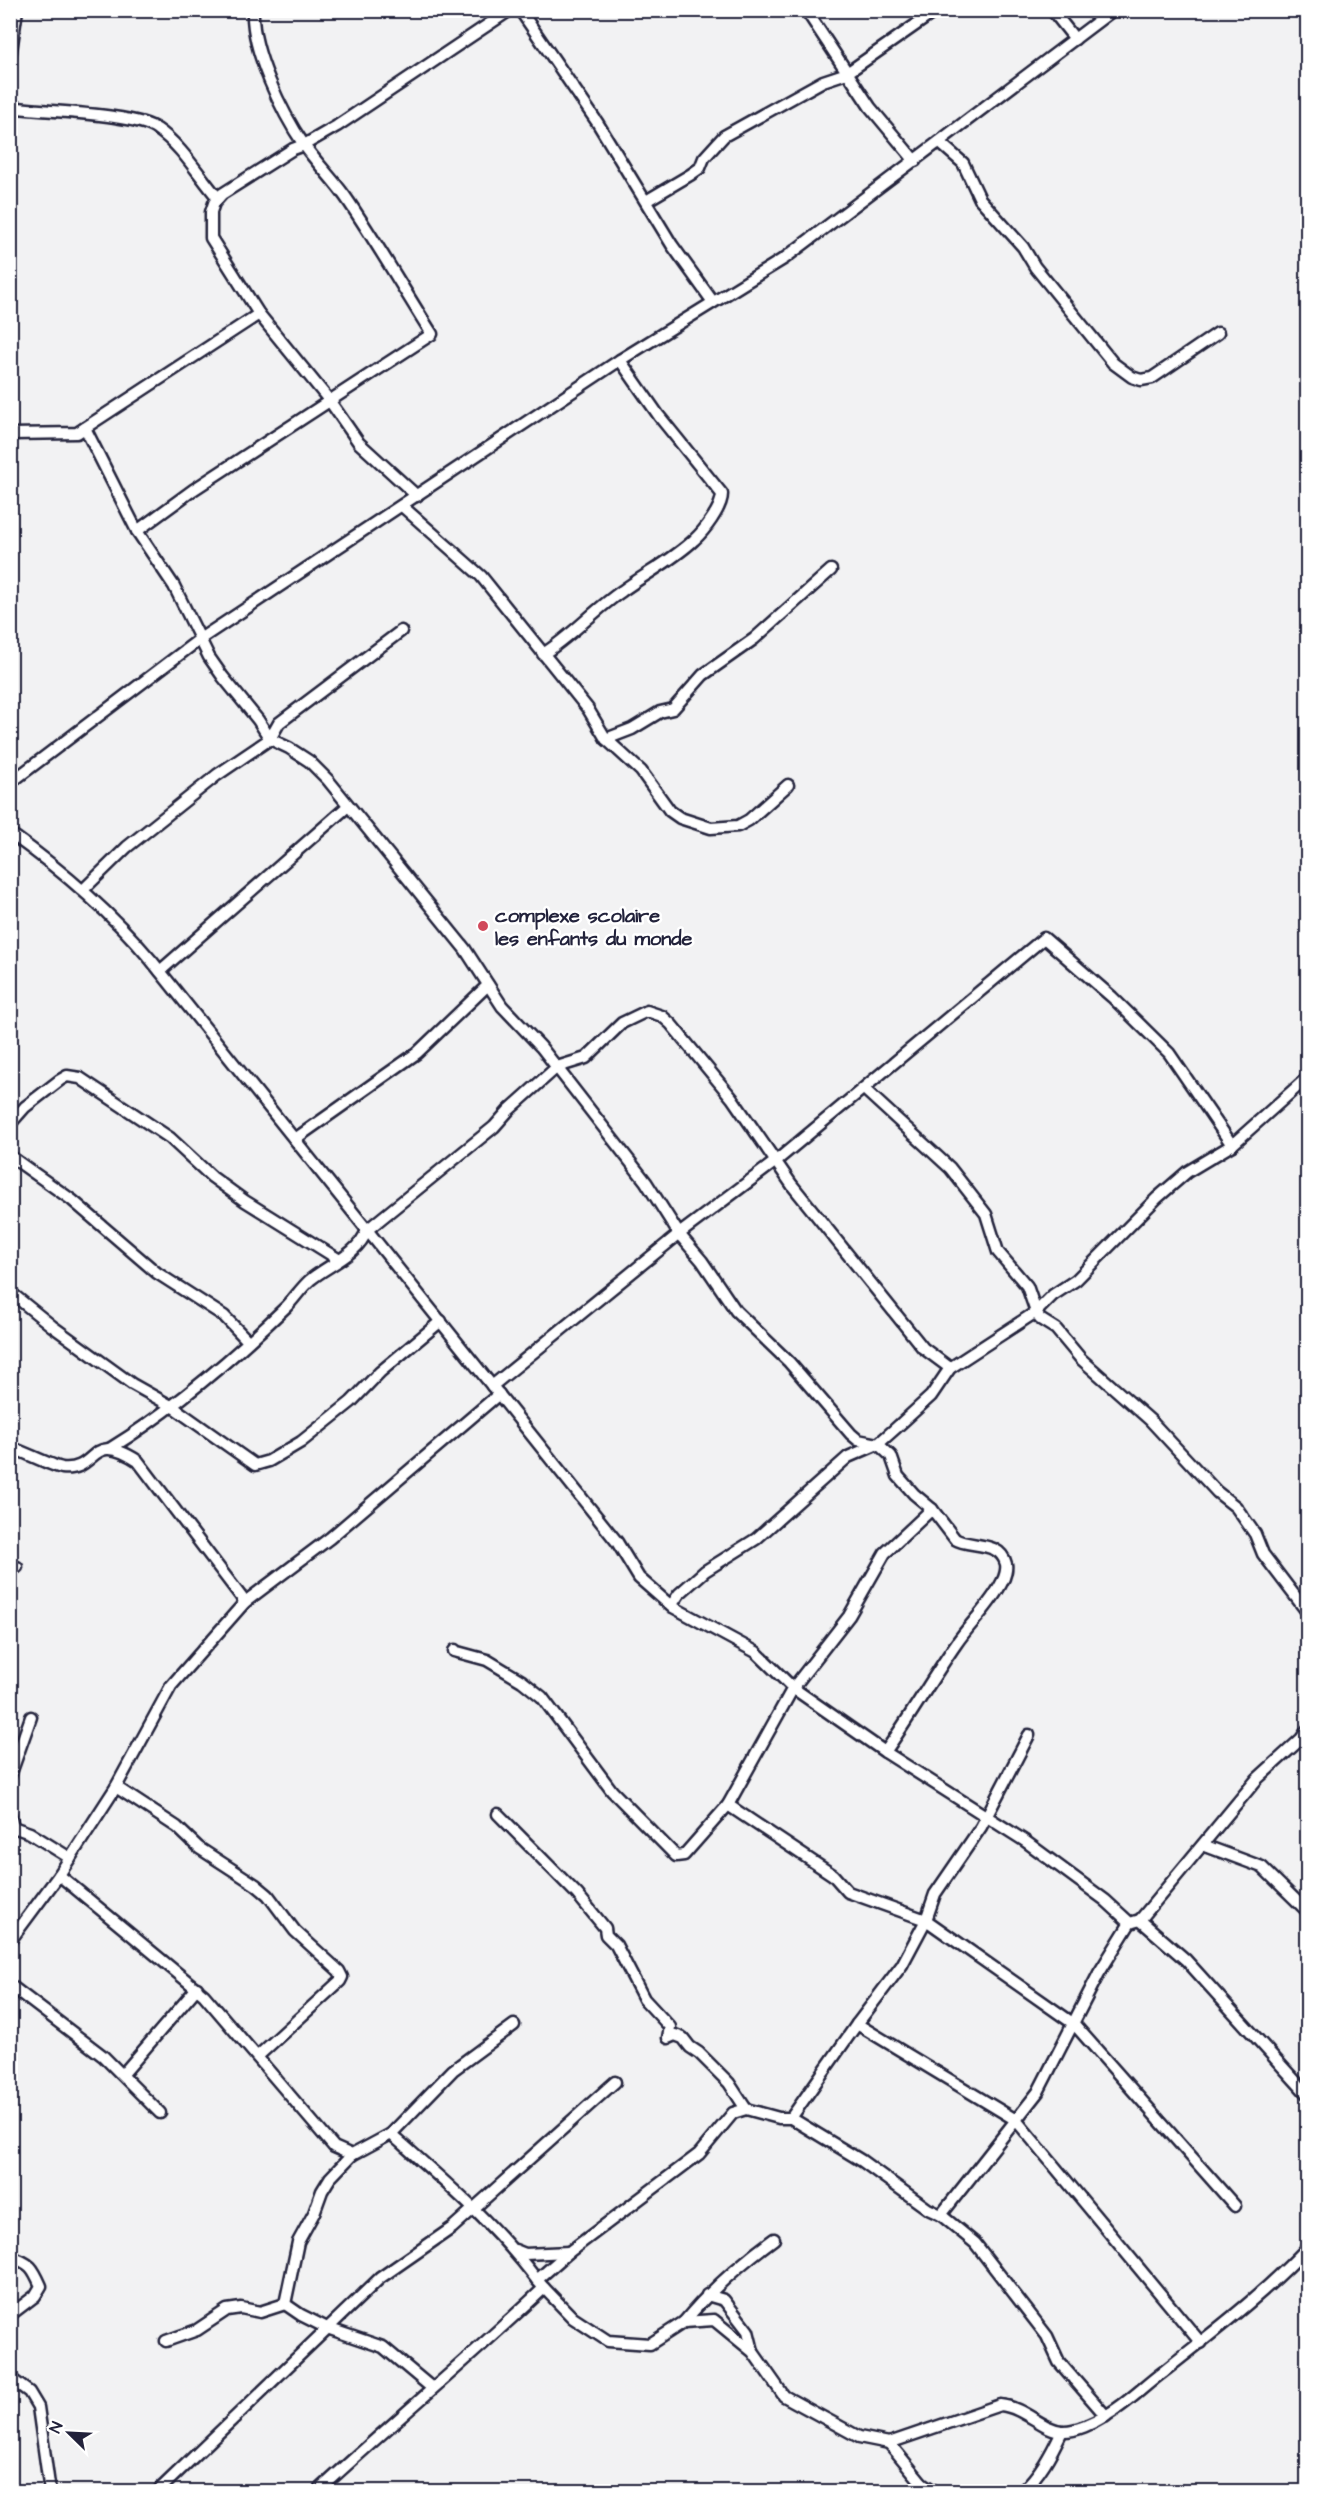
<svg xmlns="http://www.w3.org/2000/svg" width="1318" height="2502" font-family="'Architects Daughter',sans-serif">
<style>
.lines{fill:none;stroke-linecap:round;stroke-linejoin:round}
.minor-casing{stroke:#22223b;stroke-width:15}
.minor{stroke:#fff;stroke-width:10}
.poi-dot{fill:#d1495b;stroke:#fff;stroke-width:2}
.labels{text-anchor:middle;stroke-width:5;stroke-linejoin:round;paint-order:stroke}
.poi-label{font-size:20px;font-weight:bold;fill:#22223b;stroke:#fff;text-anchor:start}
</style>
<rect width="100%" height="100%" fill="#f2f2f3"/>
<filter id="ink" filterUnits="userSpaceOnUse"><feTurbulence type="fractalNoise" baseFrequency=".0167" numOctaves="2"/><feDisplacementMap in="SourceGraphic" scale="12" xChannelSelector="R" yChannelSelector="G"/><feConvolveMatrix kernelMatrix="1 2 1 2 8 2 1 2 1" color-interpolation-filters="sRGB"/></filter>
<g filter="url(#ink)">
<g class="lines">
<defs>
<g id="minor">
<polyline points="520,10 597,122 672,245 713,302"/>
<polyline points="806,10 870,107 915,161"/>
<polyline points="1052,10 1075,39"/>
<polyline points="10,58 17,10"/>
<path d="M 10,107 C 43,112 135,113 157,129 C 182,146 199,176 218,198"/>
<polyline points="939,142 963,163 980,199 1023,247 1035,267 1113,363 1132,377 1141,380 1152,378 1218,333"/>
<polyline points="646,201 690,175 700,168 704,158 724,136 823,81 847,73 937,10"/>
<path d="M 85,428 L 137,531 L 174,586 L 209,657 L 223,677 L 258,720 L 270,739 L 289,748 L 309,761 L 328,780 L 465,949 L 502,1006 L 541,1047 L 646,1182 L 679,1234 L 702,1261 L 736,1311 L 789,1362 L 851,1434 L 858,1440 L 878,1444 L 891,1456 L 898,1476 L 914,1494 L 932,1509 L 955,1539 C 969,1548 1000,1540 1006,1564 C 1007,1569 1005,1577 1002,1582 C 991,1605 970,1623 956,1644 C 931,1680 910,1717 885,1752"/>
<polyline points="10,434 77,433 259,314"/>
<polyline points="417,496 359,443 329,400 259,314 211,238 211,212 214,203 222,194 293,149 304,145 337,126 510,10"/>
<polyline points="402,506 481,576 588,709 606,739 641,771 670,811 680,818 711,828 738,826 749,820 788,785"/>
<path d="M 137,531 L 193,490 L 432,334 C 404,290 378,245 349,202 C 336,182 318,165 304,145 C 282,113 251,50 253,10"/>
<path d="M 543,654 C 572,636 594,610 622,591 C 645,574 673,560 694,540 C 704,531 722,508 722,494 L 659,416 L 620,360"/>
<polyline points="606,739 632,729 660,712 673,709 703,675 754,639 831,570"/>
<polyline points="10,783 200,639 620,360 785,258 1113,10"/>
<path d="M 10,833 C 63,871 109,910 151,960 L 617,1542 L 639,1578 L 671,1606 L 756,1652 L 793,1688 L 885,1752 L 1025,1841 L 1105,1900 L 1130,1923 L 1140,1920 L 1186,1960 L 1308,2095"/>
<polyline points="84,889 127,847 217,775 270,739 279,723 401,631"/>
<polyline points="160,971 348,806"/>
<polyline points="1308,1077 1232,1145 1187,1172 1157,1198 1076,1280 1053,1295 1036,1312 1040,1319 1056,1329 1081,1359 1150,1420 1217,1492 1236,1507 1255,1534 1263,1554 1308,1613"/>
<polyline points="10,1124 25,1107 60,1080 67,1076 80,1078 170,1138 212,1177 245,1201 338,1259"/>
<polyline points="295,1139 417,1053 488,985"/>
<polyline points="10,1156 72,1200 157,1273 224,1316 248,1341"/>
<polyline points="10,1292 52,1326 132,1384 173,1407 255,1465 269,1461 301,1442 351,1402 380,1372 441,1321"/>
<polyline points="492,1386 679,1234 776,1161 1044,938 1112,997 1169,1053 1232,1145"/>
<path d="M 10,1447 C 22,1451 52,1466 62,1468 C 99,1472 88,1429 138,1461 L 245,1602"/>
<path d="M 111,1448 C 174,1409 232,1359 286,1307 C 294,1299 301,1288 310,1280 C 329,1264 358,1255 367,1230 L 494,1127 L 509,1110 L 557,1067 L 586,1058 L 622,1023 L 647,1011 L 662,1016 L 671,1024 L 732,1098 L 792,1185 L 923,1348 L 950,1368"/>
<polyline points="10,1566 17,1567"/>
<polyline points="671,1606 679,1594 705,1571 756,1539 848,1457 878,1444 896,1428 931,1396 950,1368 1036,1312 1027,1286 998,1252 986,1214 950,1168 864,1089"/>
<polyline points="455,1650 454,1651 487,1660 522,1681 542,1697 612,1791 676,1856 684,1855 728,1805 793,1688 849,1616 885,1553 932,1509"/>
<polyline points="1029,1735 981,1827 935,1894 926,1920 1074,2024 1235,2206"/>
<polyline points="10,1776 31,1717"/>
<polyline points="116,1787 177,1827 199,1848 256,1885 268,1895 295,1931 339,1971 342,1977 340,1981 258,2056"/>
<polyline points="728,1805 833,1875 848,1892 926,1920 902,1965 857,2024 791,2118"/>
<polyline points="10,1814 13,1827"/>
<polyline points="498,1814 577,1894 605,1928 606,1935 616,1945 644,1999 670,2027 668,2038 675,2035 683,2038 690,2047 699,2053 729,2083 746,2109"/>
<polyline points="10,1826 30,1833 70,1858"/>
<polyline points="1203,1845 1262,1867 1308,1912"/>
<path d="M 59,1875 L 204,1995 L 334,2147 L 352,2155 L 391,2134 C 443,2180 495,2224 537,2280"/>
<polyline points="1140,1920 1257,1779 1301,1739 1308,1729"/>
<polyline points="10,1941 59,1875 116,1787 171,1686 245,1602 330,1538 499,1394"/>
<polyline points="10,1985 103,2056 160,2113"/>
<polyline points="857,2024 1016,2120 1201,2343"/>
<polyline points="123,2074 197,1988"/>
<polyline points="391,2134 453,2070 514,2025"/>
<polyline points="941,2215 975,2243 1047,2336 1059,2362 1106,2416"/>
<polyline points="515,2250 525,2254 569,2252"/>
<path d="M 10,2257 C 31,2263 33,2268 41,2286 L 35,2296 L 10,2315"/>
<path d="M 544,2288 L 573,2318 L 608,2341 L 650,2344 L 684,2322 L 714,2320 L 753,2352 L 784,2396 L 859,2437 L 889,2443 L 1000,2405 C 1024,2407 1043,2430 1062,2431 C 1075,2432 1094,2423 1105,2416 C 1126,2405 1144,2386 1163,2372 C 1213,2332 1264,2294 1308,2247"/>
<polyline points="707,2295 724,2300 748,2331 753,2351"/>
<polyline points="285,2304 301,2315 327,2328 383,2347 432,2388"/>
<path d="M 684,2322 C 711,2289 740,2264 774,2239"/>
<polyline points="166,2341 197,2330 227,2310 241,2308 260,2312 285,2304 298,2242 314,2213 322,2191 330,2178 352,2155"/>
<polyline points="10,2378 29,2392 38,2407 50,2492"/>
<polyline points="889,2443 922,2483 914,2492"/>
<polyline points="922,2483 936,2492"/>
<polyline points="157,2492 380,2278 452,2228 615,2082"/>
<path d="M 317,2492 C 392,2423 470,2358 544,2288 L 537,2280 L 569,2252 L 699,2154 L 733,2113 L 746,2109 L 779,2118 L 791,2118 L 862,2161 L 928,2209 L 941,2215 L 1038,2092 L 1099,1973 L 1130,1923"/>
<path d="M 1021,2492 C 1040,2475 1051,2454 1062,2431"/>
</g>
</defs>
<use href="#minor" class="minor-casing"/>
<use href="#minor" class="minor"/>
</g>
</g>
<circle class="poi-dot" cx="483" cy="926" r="6"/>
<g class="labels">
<g class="poi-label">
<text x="495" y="922">complexe scolaire<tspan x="495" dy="23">les enfants du monde</tspan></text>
</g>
</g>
<rect width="1318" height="2502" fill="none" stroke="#fff" stroke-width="36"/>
<rect x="18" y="18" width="1282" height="2466" fill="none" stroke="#22223b" stroke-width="2" filter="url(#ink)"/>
<g transform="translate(69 2433) rotate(294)" stroke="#ffffff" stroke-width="4.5" paint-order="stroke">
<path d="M0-4.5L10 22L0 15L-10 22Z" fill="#22223b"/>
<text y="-9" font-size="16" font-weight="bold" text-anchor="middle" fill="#22223b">N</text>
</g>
</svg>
